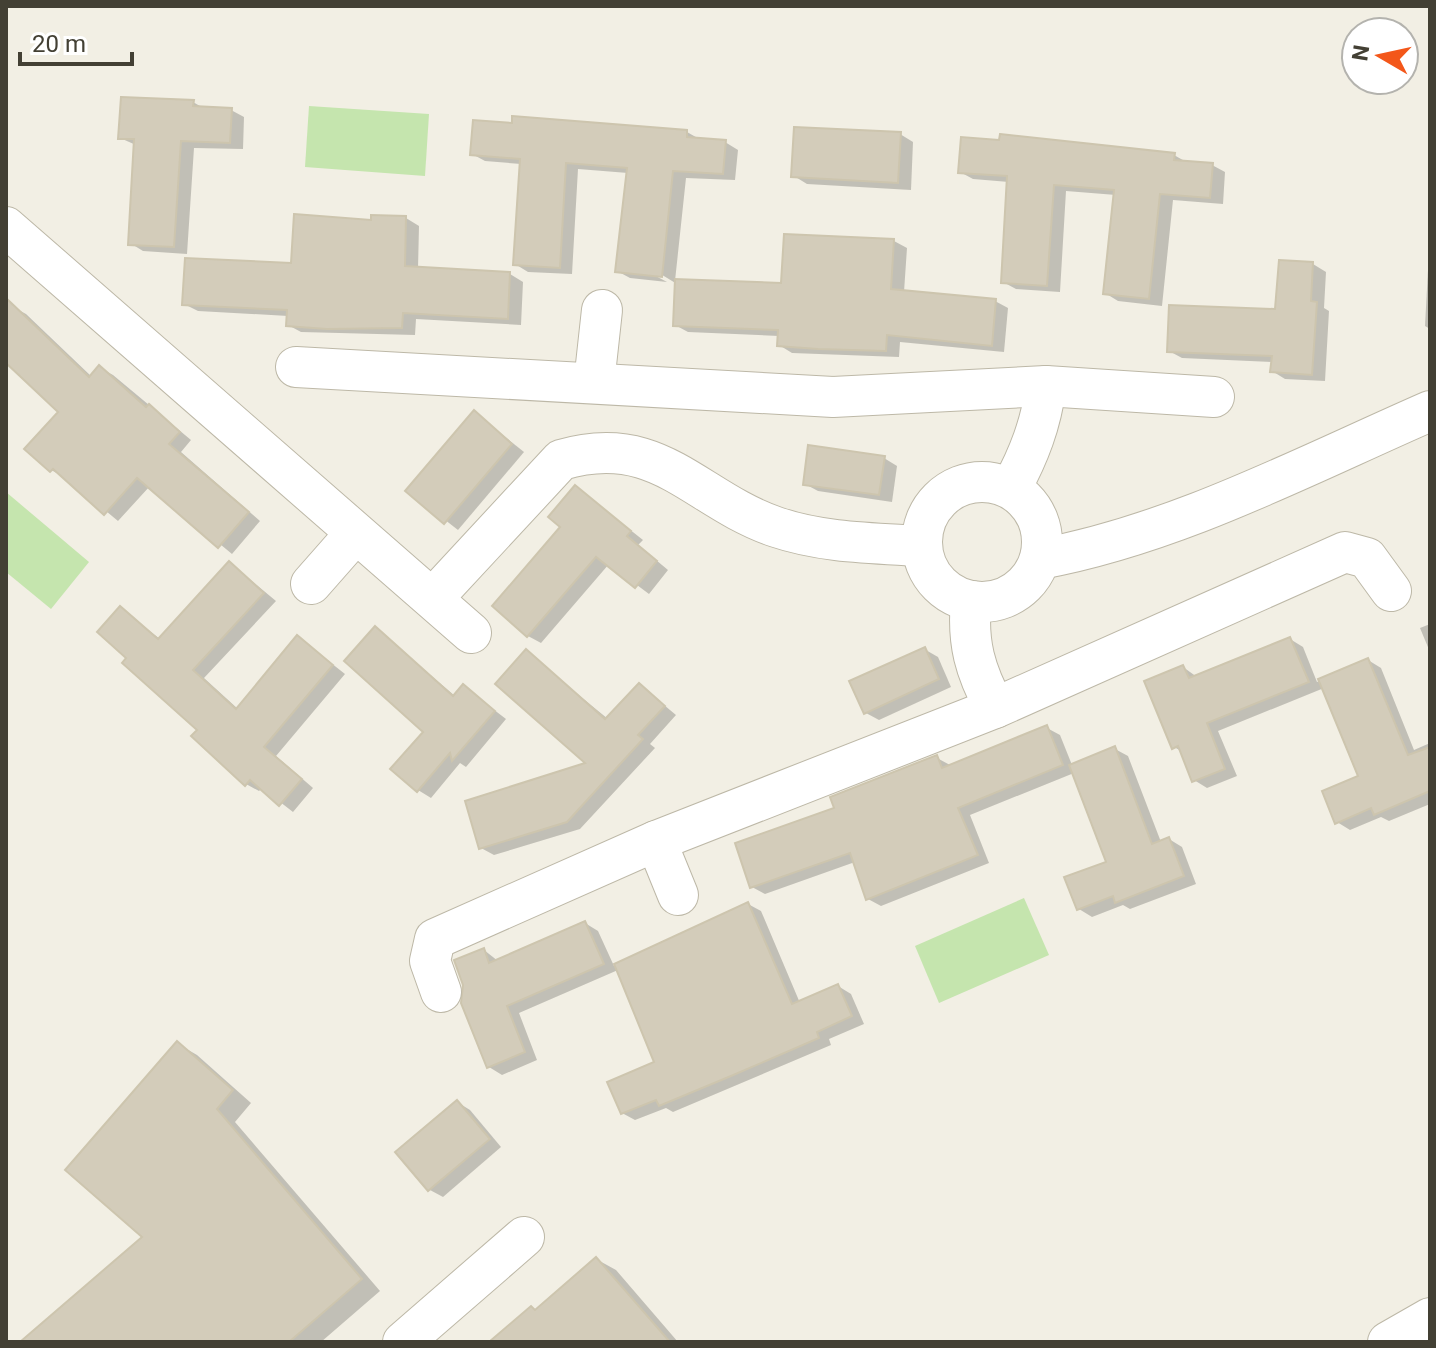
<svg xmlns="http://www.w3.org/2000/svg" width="1436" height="1348" font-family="Roboto,sans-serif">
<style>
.green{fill:#c5e5ae}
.shadow{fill:#0003}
.building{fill:#d3ccba;stroke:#cdc5ae;stroke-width:2}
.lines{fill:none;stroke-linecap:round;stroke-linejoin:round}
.minor-casing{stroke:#bdb8a7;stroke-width:42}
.minor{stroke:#fff;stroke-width:40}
</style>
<rect width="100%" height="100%" fill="#f2efe4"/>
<g class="green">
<polygon points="309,106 429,114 425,176 305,167"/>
<polygon points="6,492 89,562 51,609 6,572"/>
<polygon points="1024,898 1049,955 939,1003 915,946"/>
</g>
<g class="shadow">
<polygon points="193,102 205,109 231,110 244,117 243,149 194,148 187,254 143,251 130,243 136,145 120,138"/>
<polygon points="687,132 701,140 725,142 738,150 735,180 686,178 675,281 783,285 786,236 894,241 907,248 904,292 995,301 1008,308 1004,352 900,342 899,357 792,353 779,345 779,336 688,332 675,325 677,284 654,270 652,274 667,282 630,278 617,271 628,173 578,169 572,274 528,272 515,264 521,164 485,161 472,154"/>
<polygon points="900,134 913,142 911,190 807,184 794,176"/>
<polygon points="1174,155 1188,163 1212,165 1225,172 1223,204 1173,200 1162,306 1118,301 1105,293 1116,195 1066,191 1060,292 1016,289 1003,282 1009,182 973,179 960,172"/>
<polygon points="406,218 419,226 418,269 510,274 523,282 521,325 416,319 415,335 301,332 288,325 288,316 198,311 184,304 292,266 373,222"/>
<polygon points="1430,232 1430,329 1425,326"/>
<polygon points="1313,264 1326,272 1324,308 1329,311 1325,381 1285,379 1272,371 1273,362 1182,358 1169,351 1276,312"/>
<polygon points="13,307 26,314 92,377 100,368 113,375 191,440 181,452 260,521 232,554 150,486 118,521 65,477 51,470 60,412 6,360 6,315"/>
<polygon points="475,413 524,452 458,530 408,491"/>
<polygon points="884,458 897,466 892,502 818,491 805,484"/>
<polygon points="576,487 643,540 638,545 668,570 649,594 609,564 541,643 528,636"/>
<polygon points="230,563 276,601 204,678 238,709 298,637 345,674 276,756 313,788 293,812 262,788 259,791 246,784 200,729 129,658 121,609 160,639"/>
<polygon points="1430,624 1430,652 1420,628"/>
<polygon points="375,628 455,696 463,686 506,719 466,767 460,763 431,798 418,790 425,731"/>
<polygon points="1290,639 1303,647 1317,682 1368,660 1381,668 1414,750 1430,743 1430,804 1389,821 1381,817 1350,830 1337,822 1361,777 1324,688 1218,731 1237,776 1207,788 1194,780 1183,752 1174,747 1183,667 1197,677"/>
<polygon points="924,649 938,657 951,687 879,720 866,713"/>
<polygon points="526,652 608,719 640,685 676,715 650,744 655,748 580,829 494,855 481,848 589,764"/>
<polygon points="1047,728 1060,735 1072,765 1115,749 1128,756 1161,842 1169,839 1182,847 1196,884 1130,909 1123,905 1092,917 1079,909 1108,863 1074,773 970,815 989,863 881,906 868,899 855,862 765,894 752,887 837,809 937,758 950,765"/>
<polygon points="748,904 761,911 800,1003 838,986 851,994 864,1024 829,1039 831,1045 673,1112 666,1108 635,1120 622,1113 657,1064 618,970 519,1013 537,1060 502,1075 489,1067 484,950 498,961 585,923 598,931 614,966"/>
<polygon points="178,1044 197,1055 251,1103 235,1122 380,1291 321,1342 24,1342 145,1237"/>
<polygon points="457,1102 470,1110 501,1147 443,1197 430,1190 398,1152"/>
<polygon points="596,1259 616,1270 678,1342 492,1342 536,1311"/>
</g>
<g class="building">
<polygon points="121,97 194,100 193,106 232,108 230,143 181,141 174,247 128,245 134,139 118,139"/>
<polygon points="512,116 687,130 687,137 726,140 723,174 673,171 662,277 615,272 627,168 566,163 560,268 513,265 520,159 470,155 473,120 512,123"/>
<polygon points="794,127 901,132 898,183 791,177"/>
<polygon points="1000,134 1175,153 1174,160 1213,163 1210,198 1160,194 1149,299 1103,294 1114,190 1054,185 1047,286 1001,283 1007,176 958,173 961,137 999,140"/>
<polygon points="294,214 371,220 371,215 406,216 405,266 510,272 508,319 403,313 402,328 327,329 286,326 287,310 182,305 185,258 291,263"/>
<polygon points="784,234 894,239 891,289 996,299 992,346 887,335 886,351 818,349 777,346 778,330 673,326 675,279 781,283"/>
<polygon points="1279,260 1313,262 1311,301 1317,302 1312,375 1270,372 1272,356 1167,352 1169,305 1275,309"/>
<polygon points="6,298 89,377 99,365 146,407 149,404 180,432 169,444 249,512 218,548 137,478 104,515 53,469 50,472 24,449 58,412 6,363"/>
<polygon points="474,410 512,444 444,524 405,491"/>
<polygon points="808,445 885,456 879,495 803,485"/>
<polygon points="575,485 631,531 627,536 657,561 635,588 596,557 527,637 492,606 560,527 548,517"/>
<polygon points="229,561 264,593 193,670 236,709 297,635 333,665 264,747 302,779 279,806 250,780 245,786 191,736 197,730 122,663 126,658 97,632 120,606 158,639"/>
<polygon points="375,626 453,696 463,684 495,711 452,761 450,753 417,792 390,769 423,732 344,661"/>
<polygon points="1290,637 1309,682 1207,723 1225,769 1192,782 1178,746 1172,749 1144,681 1183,665 1189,678"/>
<polygon points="925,647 939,679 864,714 849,681"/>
<polygon points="526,649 605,719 639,683 665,706 638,735 643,739 567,822 479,849 465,801 585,763 495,684"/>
<polygon points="1368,658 1408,755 1430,747 1430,791 1374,815 1371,808 1335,824 1322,791 1358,776 1318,679"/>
<polygon points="1047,725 1063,765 958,808 978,855 866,900 850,853 750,888 735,843 834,808 830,797 937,755 942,768"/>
<polygon points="1115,746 1152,844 1169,837 1184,876 1115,903 1113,896 1077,910 1064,877 1106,862 1069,765"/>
<polygon points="748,902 792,1004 838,984 852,1016 817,1032 819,1038 731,1076 659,1106 656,1100 621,1114 607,1082 654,1062 614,964"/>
<polygon points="585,921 604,964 507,1006 525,1052 487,1068 461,1003 463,985 454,960 484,948 489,963"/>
<polygon points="177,1041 233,1090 217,1109 362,1279 289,1342 20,1342 142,1237 65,1170"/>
<polygon points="457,1100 490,1139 428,1191 395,1152"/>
<polygon points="596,1257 670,1342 489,1342 531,1306 535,1310"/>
</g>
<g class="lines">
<defs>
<g id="minor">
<polyline points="6,227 471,633"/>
<polyline points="296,367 833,397 1046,386 1214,397"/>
<polyline points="594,383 602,310"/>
<circle cx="982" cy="542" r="60"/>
<path d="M 1011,488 C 1029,455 1041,424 1046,386"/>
<path d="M 1040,559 C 1176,534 1304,466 1430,411"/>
<polyline points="311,584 355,534"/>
<path d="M 433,598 L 561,460 C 659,431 694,499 776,527 C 823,543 873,543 922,546"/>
<path d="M 971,601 C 967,643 975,671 995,708"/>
<polyline points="656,841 678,895"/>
<polyline points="441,992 430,961 435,939 656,841 995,708 1345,552 1367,558 1391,591"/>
<polyline points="403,1342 524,1237"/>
<polyline points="1388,1342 1430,1318"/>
</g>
</defs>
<use href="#minor" class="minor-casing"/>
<use href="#minor" class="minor"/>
</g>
<rect width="1436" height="1348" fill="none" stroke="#434034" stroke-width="16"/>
<g transform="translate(1380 56) rotate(279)"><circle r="38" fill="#ffffff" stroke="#b4b3ae" stroke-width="2"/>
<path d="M0-6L14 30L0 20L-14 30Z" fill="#f3571a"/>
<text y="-12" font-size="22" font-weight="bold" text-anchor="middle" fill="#434034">N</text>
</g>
<path d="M20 52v12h112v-12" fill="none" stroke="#434034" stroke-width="4"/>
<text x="32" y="52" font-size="24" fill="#434034" stroke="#ffffff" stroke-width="6" paint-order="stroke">20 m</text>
</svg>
